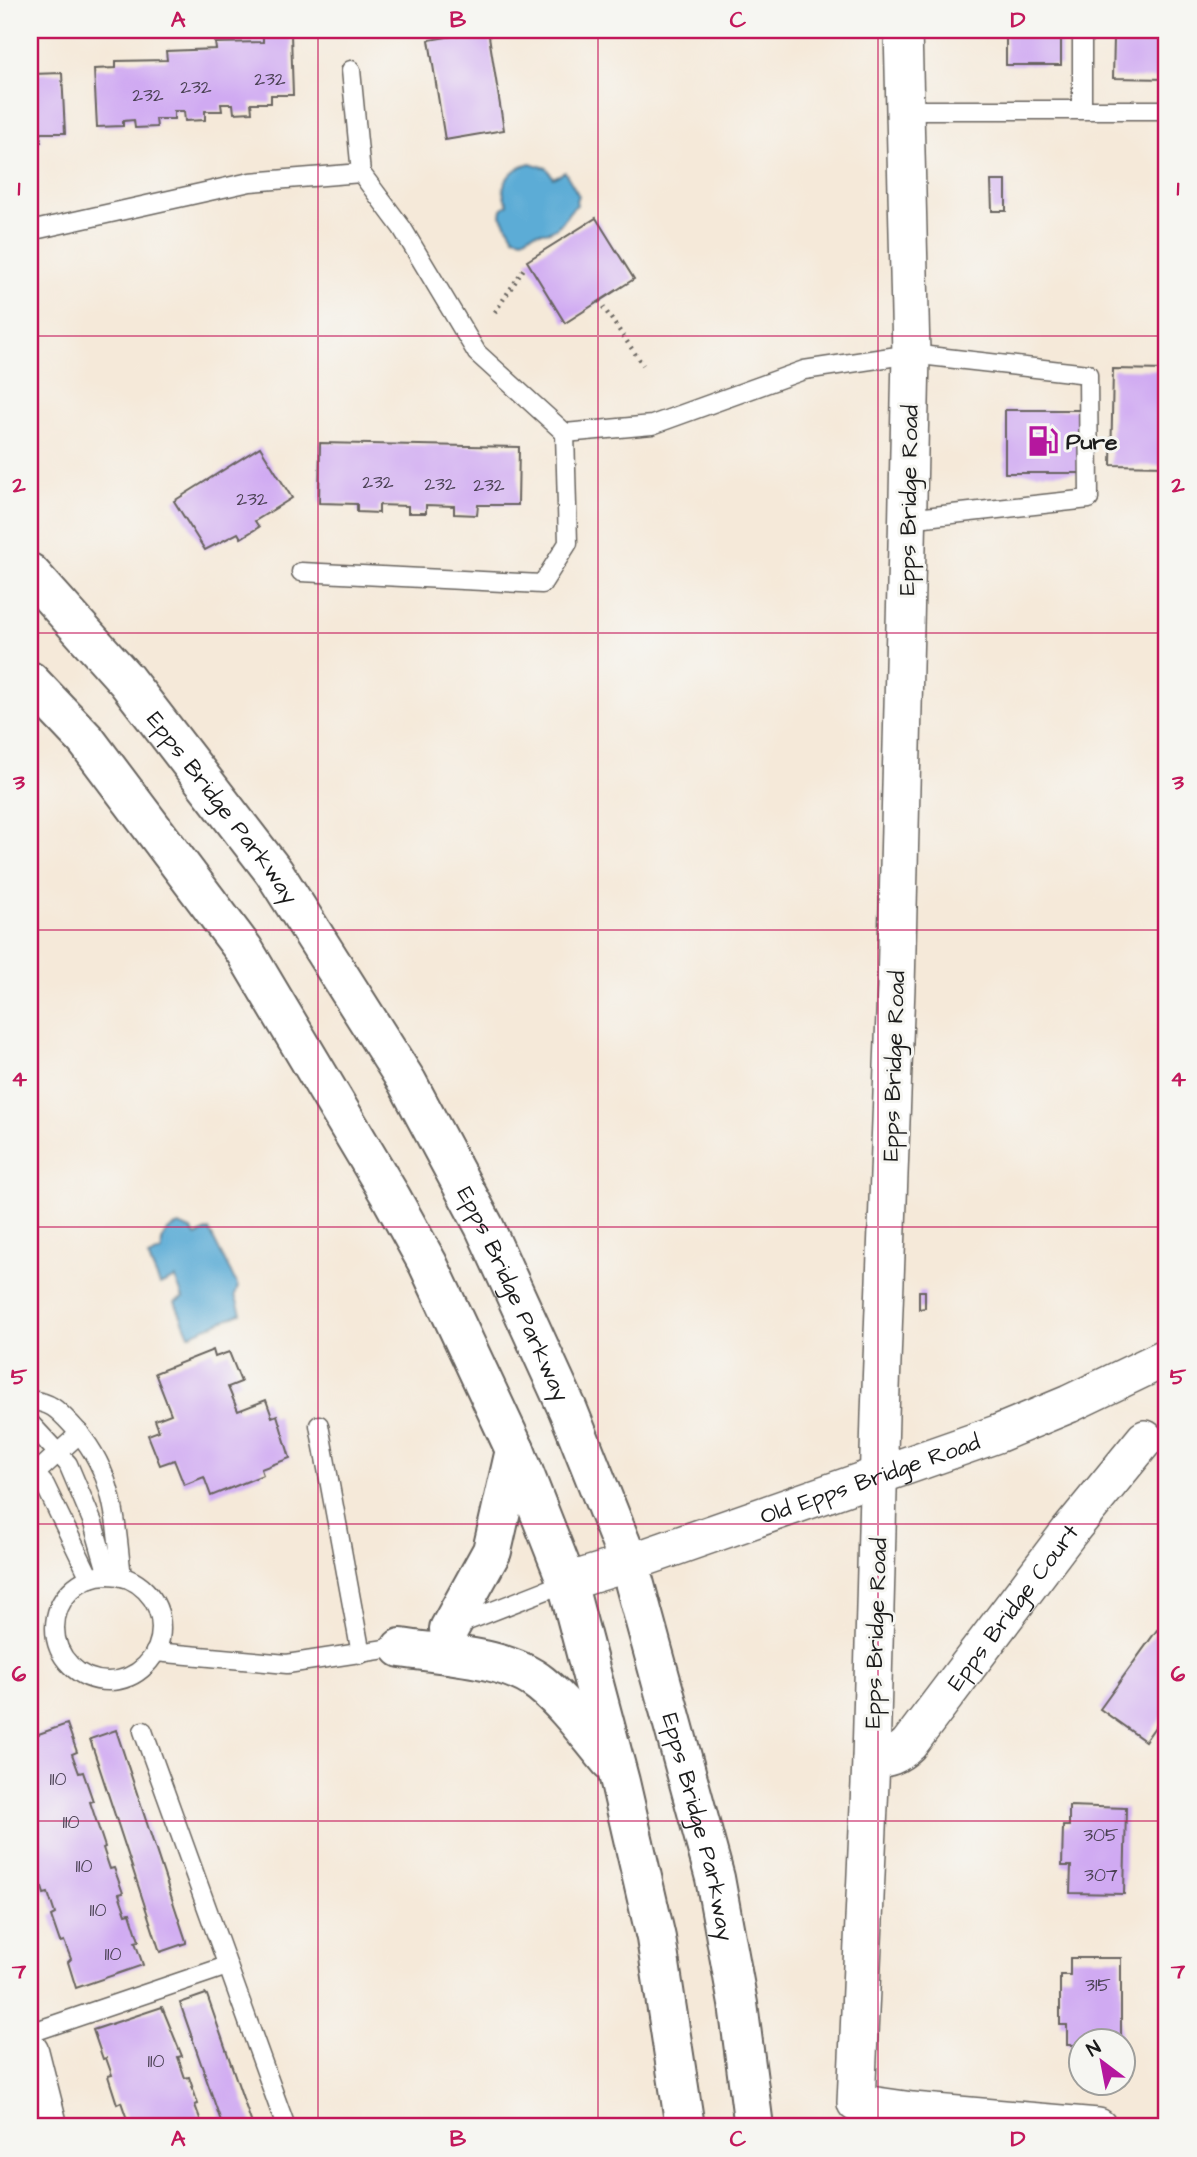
<svg xmlns="http://www.w3.org/2000/svg" width="1197" height="2157" font-family="'Architects Daughter',sans-serif">
<style>
.water{fill:#5cacd6;stroke:#3c6479;stroke-width:2}
.building{fill:#d0aaf2}
.lines{fill:none;stroke-linecap:round;stroke-linejoin:round}
.service-casing{stroke:#68645e;stroke-width:21}
.minor-casing{stroke:#68645e;stroke-width:40}
.primary-casing{stroke:#68645e;stroke-width:42}
.path{stroke:#68645e;stroke-width:4.5;stroke-dasharray:2 5;stroke-linecap:butt}
.service{stroke:#fff;stroke-width:18}
.minor{stroke:#fff;stroke-width:37}
.primary{stroke:#fff;stroke-width:38}
.grid{fill:none;stroke:#c2185b;stroke-width:2;stroke-opacity:0.55}
.labels{text-anchor:middle;stroke-width:6;stroke-linejoin:round;paint-order:stroke}
.number-label{font-size:19px;fill:#494052}
.poi-label{font-size:23px;font-weight:bold;fill:#1c1c1c;stroke:#f6f6f2;text-anchor:start}
.street-label{font-size:23px;fill:#1c1c1c;stroke:#f6f6f2}
.neatline{fill:none;stroke:#c2185b;stroke-width:2.5}
.grid-label{font-size:23px;text-anchor:middle;font-weight:bold;fill:#c2185b}
</style>
<rect width="100%" height="100%" fill="#f6f6f2"/>
<filter id="ink" filterUnits="userSpaceOnUse"><feTurbulence type="fractalNoise" baseFrequency=".0143" numOctaves="2"/><feDisplacementMap in="SourceGraphic" scale="14" xChannelSelector="R" yChannelSelector="G"/><feConvolveMatrix kernelMatrix="1 2 1 2 8 2 1 2 1" color-interpolation-filters="sRGB"/></filter>
<filter id="wash" filterUnits="userSpaceOnUse"><feTurbulence type="fractalNoise" baseFrequency=".00686" numOctaves="4" result="noise"/><feDisplacementMap in="SourceGraphic" scale="28" xChannelSelector="R" yChannelSelector="G"/><feGaussianBlur stdDeviation="1.57" result="paint"/><feColorMatrix in="noise" values="0 0 0 0 0 0 0 0 0 0 0 0 0 0 0 0 0 1.4 0 .05"/><feComposite in="paint" operator="in"/></filter>
<g filter="url(#wash)">
<rect width="100%" height="100%" fill="#f5e9d9"/>
<g class="water">
<path d="M 530,163 L 547,168 L 553,178 L 565,172 L 579,196 L 576,200 L 577,205 C 567,211 566,220 557,227 C 548,234 543,231 534,233 C 530,234 527,237 523,239 L 514,237 L 501,215 L 502,209 L 508,204 C 495,185 512,168 530,163 Z"/>
<path d="M 179,1225 L 191,1230 L 196,1236 L 209,1230 L 238,1287 L 235,1295 L 241,1313 L 189,1335 L 175,1302 L 183,1298 L 175,1278 L 160,1285 L 148,1257 L 162,1251 C 160,1237 166,1229 179,1225 Z"/>
</g>
<g id="blocks">
<g class="building">
<polygon points="488,30 504,130 445,140 429,40"/>
<rect x="1006" y="30" width="55" height="35"/>
<polygon points="1109,30 1167,30 1167,79 1113,78 1114,38 1109,37"/>
<polygon points="291,34 293,95 271,95 271,103 251,103 252,112 234,113 233,104 221,104 222,111 205,111 205,120 185,121 184,111 174,111 174,119 156,119 157,127 135,128 134,120 123,121 123,126 97,127 94,69 116,68 116,61 167,60 166,51 216,49 215,43 263,42 263,35"/>
<polygon points="62,73 65,133 40,133 41,142 30,142 30,80 32,80 32,74"/>
<polygon points="991,181 1006,181 1006,211 992,211"/>
<polygon points="596,218 634,279 565,323 527,261"/>
<polygon points="1113,369 1167,370 1167,466 1111,465"/>
<rect x="1005" y="410" width="75" height="63"/>
<polygon points="320,443 519,447 518,505 478,505 477,515 454,514 454,506 426,505 426,513 408,513 408,506 379,505 379,513 357,512 357,504 319,503"/>
<polygon points="260,447 292,498 255,521 259,527 241,538 238,533 205,550 174,501"/>
<polygon points="919,1291 925,1291 925,1308 919,1309"/>
<polygon points="213,1350 215,1357 229,1352 241,1382 228,1387 238,1411 266,1400 272,1417 277,1415 290,1458 261,1469 263,1475 211,1496 204,1477 184,1485 174,1460 160,1465 148,1435 159,1431 155,1420 171,1414 155,1373"/>
<polygon points="1157,1630 1167,1637 1167,1710 1145,1741 1100,1709"/>
<polygon points="67,1724 77,1752 72,1754 79,1773 83,1772 93,1801 90,1802 105,1847 103,1848 110,1869 114,1868 123,1893 119,1894 126,1914 130,1913 139,1941 135,1942 143,1965 76,1988 68,1962 71,1959 64,1941 60,1942 51,1916 55,1914 48,1893 44,1894 36,1868 39,1866 33,1848 30,1849 30,1737"/>
<polygon points="116,1730 186,1941 186,1943 160,1952 90,1739"/>
<polygon points="1069,1806 1126,1808 1124,1894 1070,1893 1071,1866 1062,1866 1063,1826 1069,1826"/>
<polygon points="1070,1958 1121,1958 1121,2042 1082,2042 1082,2045 1067,2045 1067,2025 1060,2025 1060,1975 1070,1975"/>
<polygon points="206,1994 207,1995 253,2127 223,2127 180,2003"/>
<polygon points="162,2007 182,2056 178,2057 185,2078 189,2077 198,2104 195,2105 202,2124 205,2122 207,2127 126,2127 125,2123 128,2122 121,2102 117,2104 108,2076 112,2075 106,2058 103,2059 93,2030"/>
</g>
</g>
</g>
<g filter="url(#ink)">
<use href="#blocks" fill-opacity="0" stroke="#68645e" stroke-width="2"/>
<g class="lines">
<defs>
<g id="service">
<polyline points="351,70 361,173"/>
<polyline points="1082,109 1082,30"/>
<polyline points="905,110 1167,110"/>
<polyline points="30,231 250,182 361,173 402,228 477,353 565,433 652,425 804,370 911,354 1088,374 1089,499 907,519"/>
<polyline points="301,572 542,584 568,543 565,433"/>
<path d="M 30,1400 C 51,1403 56,1408 71,1424 C 115,1470 115,1517 122,1577"/>
<polyline points="30,1423 68,1464 93,1523 108,1575"/>
<polyline points="319,1425 361,1654"/>
<polyline points="30,1468 45,1485 90,1578"/>
<polyline points="35,1474 80,1433"/>
<circle cx="108" cy="1628" r="53"/>
<polyline points="457,1625 567,1582"/>
<polyline points="155,1652 287,1664 405,1646"/>
<polyline points="143,1731 286,2127"/>
<polyline points="30,2033 227,1966"/>
</g>
<g id="minor">
<polyline points="903,30 911,354 907,546 896,987 880,1415 871,1760 856,2103 912,2111 1098,2127"/>
<path id="s1" d="M 567,1582 L 629,1563 L 997,1434 L 1069,1404 L 1167,1357"/>
<path id="s2" d="M 871,1760 C 888,1758 897,1756 909,1744 L 1069,1532 L 1145,1439"/>
<polyline points="30,2052 49,2127"/>
</g>
<g id="primary">
<path id="s3" d="M 30,573 L 126,680 L 274,872 L 407,1082 L 484,1226 L 568,1410 L 629,1563 L 715,1878 L 738,2004 L 754,2127"/>
<polyline points="30,681 86,740 244,950 391,1197 428,1264 515,1450 567,1582 620,1782 656,1938 685,2127"/>
<polyline points="449,1629 492,1551 515,1450"/>
<path d="M 401,1648 C 445,1655 506,1656 541,1684 C 567,1705 588,1735 610,1761"/>
</g>
</defs>
<use href="#service" class="service-casing"/>
<use href="#minor" class="minor-casing"/>
<use href="#primary" class="primary-casing"/>
<g class="path">
<polyline points="599,301 643,365"/>
<polyline points="495,312 525,267"/>
</g>
<use href="#service" class="service"/>
<use href="#minor" class="minor"/>
<use href="#primary" class="primary"/>
</g>
</g>
<path class="grid" d="M 318,30 L 318,2127M 598,30 L 598,2127M 878,30 L 878,2127M 30,336 L 1167,336M 30,633 L 1167,633M 30,930 L 1167,930M 30,1227 L 1167,1227M 30,1524 L 1167,1524M 30,1821 L 1167,1821"/>
<defs>
<symbol id="fuel-bare" viewBox="-9 -9 18 18"><path d="M-5.5-6h7V0h2V4h1.3V-2.5L3-4.5l.8-.8L6-3V5H2.5V1h-1V6h-7ZM-4.2-4.7v3.2H.2V-4.7Z" fill="#b5179e" stroke="#f6f6f2" stroke-width="2.5" paint-order="stroke"/></symbol>
</defs>
<g fill-rule="evenodd">
<use href="#fuel-bare" x="1021" y="419" width="44" height="44"/>
</g>
<g class="labels">
<g class="number-label">
<text x="270" y="85">232</text>
<text x="196" y="93">232</text>
<text x="148" y="101">232</text>
<text x="378" y="488">232</text>
<text x="440" y="490">232</text>
<text x="489" y="491">232</text>
<text x="252" y="505">232</text>
<text x="58" y="1785">110</text>
<text x="71" y="1828">110</text>
<text x="1101" y="1841">305</text>
<text x="84" y="1872">110</text>
<text x="1101" y="1881">307</text>
<text x="98" y="1916">110</text>
<text x="113" y="1960">110</text>
<text x="1098" y="1991">315</text>
<text x="156" y="2067">110</text>
</g>
<g class="poi-label">
<text x="1066" y="449">Pure</text>
</g>
<g class="street-label">
<text transform="translate(908 500) rotate(-89)" y="8">Epps Bridge Road</text>
<text dy="8" stroke="none"><textPath href="#s3" startOffset="304">Epps Bridge Parkway</textPath></text>
<text transform="translate(893 1066) rotate(-88)" y="8">Epps Bridge Road</text>
<text dy="8" stroke="none"><textPath href="#s3" startOffset="872">Epps Bridge Parkway</textPath></text>
<text dy="8" stroke="none"><textPath href="#s1" startOffset="320">Old Epps Bridge Road</textPath></text>
<text dy="8" stroke="none"><textPath href="#s2" startOffset="214">Epps Bridge Court</textPath></text>
<text transform="translate(875 1633) rotate(-88)" y="8">Epps Bridge Road</text>
<text dy="8" stroke="none"><textPath href="#s3" startOffset="1438">Epps Bridge Parkway</textPath></text>
</g>
</g>
<rect width="1197" height="2157" fill="none" stroke="#f6f6f2" stroke-width="77"/>
<g transform="translate(1102 2062) rotate(328)"><circle r="33" fill="#f6f6f2" stroke="#9f9f9c" stroke-width="2"/>
<path d="M0-5L12 26L0 18L-12 26Z" fill="#b5179e"/>
<text y="-10" font-size="19" font-weight="bold" text-anchor="middle" fill="#1c1c1c">N</text>
</g>
<rect x="38" y="38" width="1120" height="2080" class="neatline"/>
<g class="grid-label">
<text x="178" y="27">A</text>
<text x="458" y="27">B</text>
<text x="738" y="27">C</text>
<text x="1018" y="27">D</text>
<text x="19" y="195">1</text>
<text x="1178" y="195">1</text>
<text x="19" y="492">2</text>
<text x="1178" y="492">2</text>
<text x="19" y="789">3</text>
<text x="1178" y="789">3</text>
<text x="19" y="1086">4</text>
<text x="1178" y="1086">4</text>
<text x="19" y="1384">5</text>
<text x="1178" y="1384">5</text>
<text x="19" y="1681">6</text>
<text x="1178" y="1681">6</text>
<text x="19" y="1978">7</text>
<text x="1178" y="1978">7</text>
<text x="178" y="2146">A</text>
<text x="458" y="2146">B</text>
<text x="738" y="2146">C</text>
<text x="1018" y="2146">D</text>
</g>
</svg>
